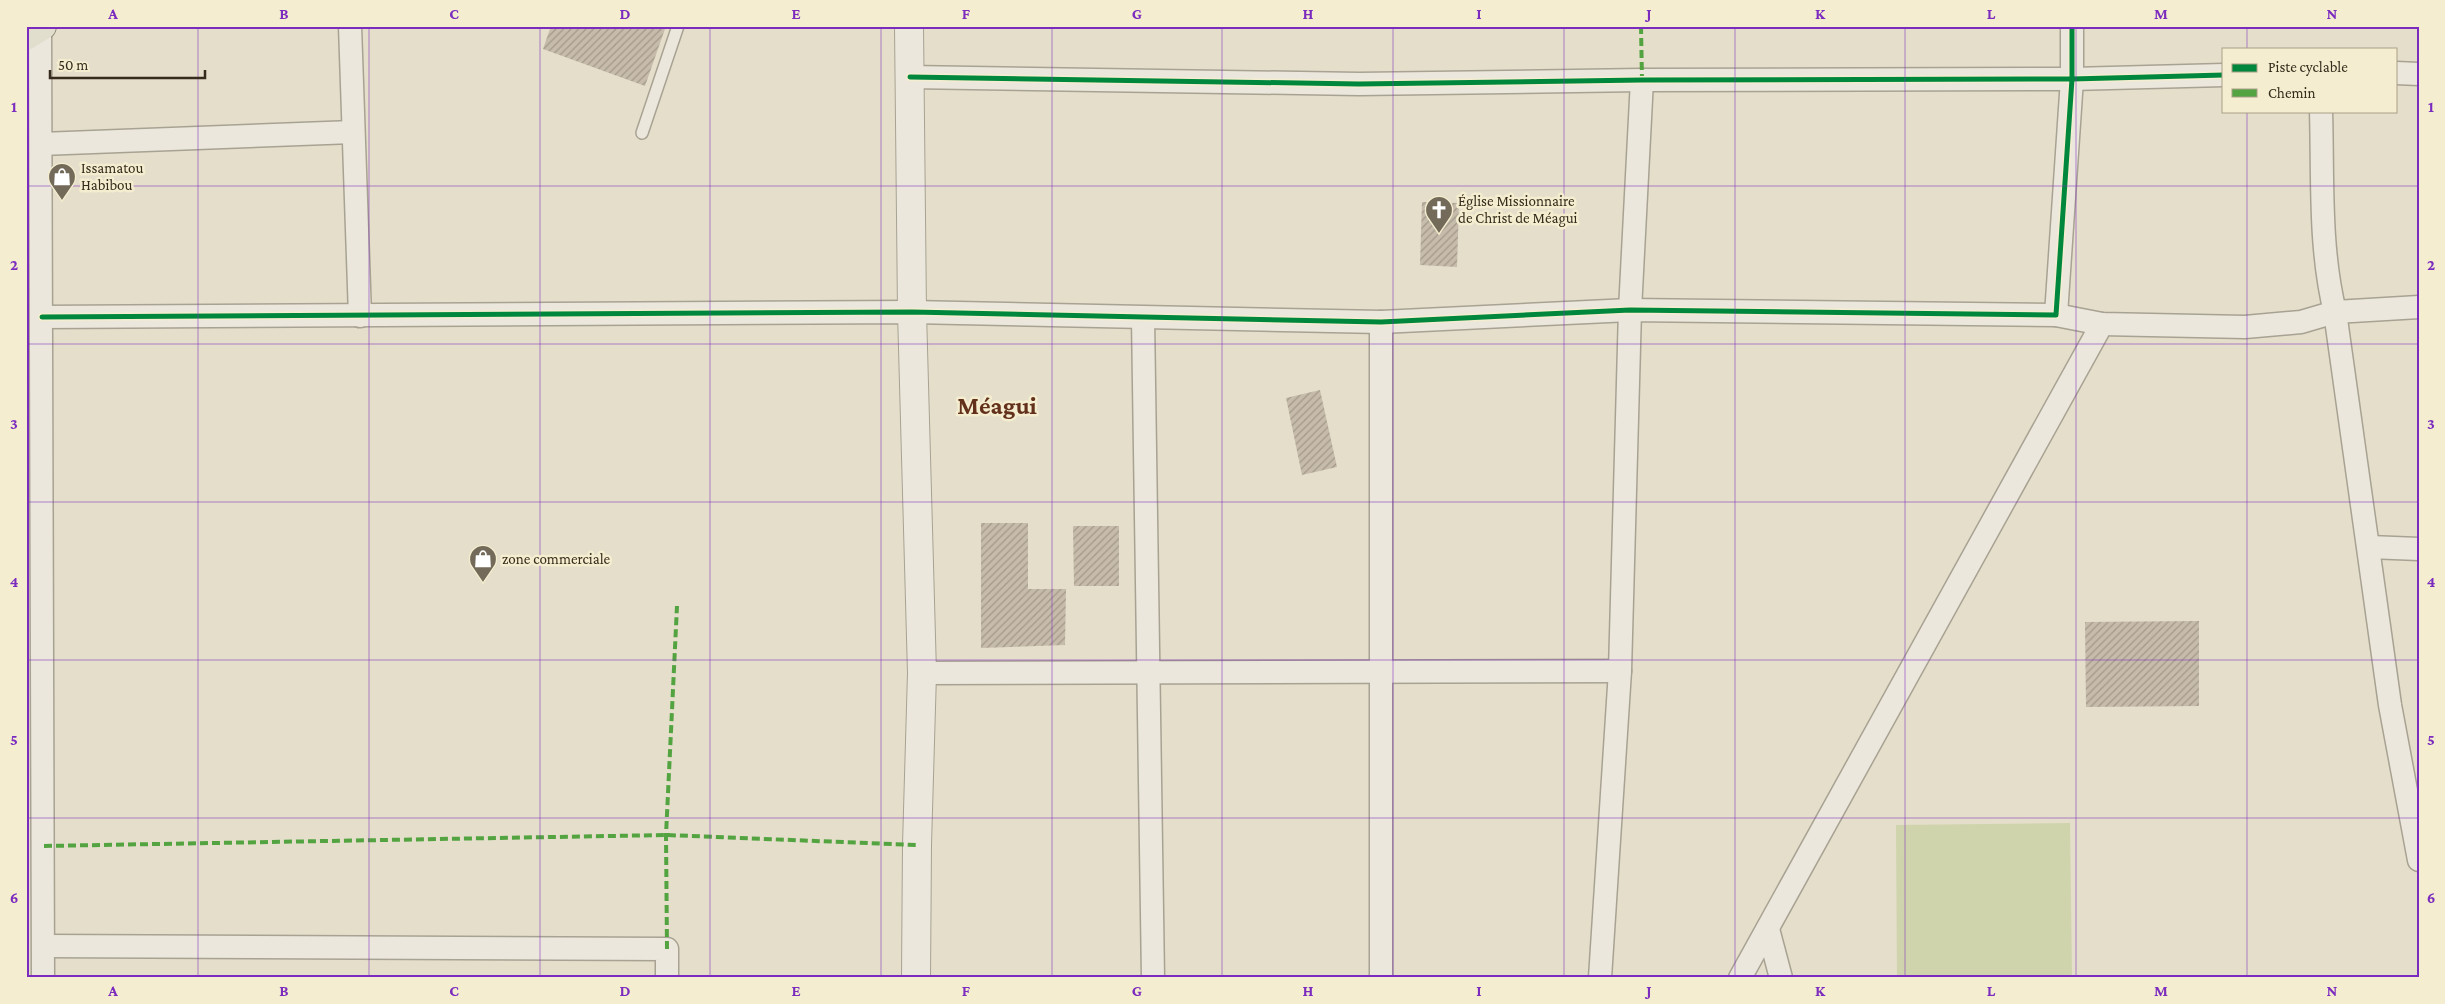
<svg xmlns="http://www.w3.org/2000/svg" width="2445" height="1004" font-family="'Crimson Pro',serif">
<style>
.green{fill:#d0d4ac}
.building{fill:url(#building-hatch)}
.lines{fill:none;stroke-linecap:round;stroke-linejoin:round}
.service-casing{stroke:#a8a293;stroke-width:14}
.minor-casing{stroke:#a8a293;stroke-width:25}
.tertiary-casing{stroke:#a8a293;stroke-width:30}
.primary-casing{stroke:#8e887a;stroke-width:30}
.service{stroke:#ebe7dc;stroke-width:11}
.minor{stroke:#ebe7dc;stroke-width:22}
.tertiary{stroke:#ebe7dc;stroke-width:28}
.primary{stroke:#e2decd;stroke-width:28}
.quiet{stroke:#53a441;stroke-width:4;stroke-dasharray:8 4;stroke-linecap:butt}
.cycleway-casing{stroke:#f5edcf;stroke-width:8}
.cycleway{stroke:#00873e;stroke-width:5}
.grid{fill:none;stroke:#7b2cbf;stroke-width:1;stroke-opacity:0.55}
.labels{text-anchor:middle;stroke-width:5;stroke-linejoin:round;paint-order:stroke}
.poi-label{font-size:15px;fill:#362b1c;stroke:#f5edcf;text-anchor:start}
.town-label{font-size:25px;font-weight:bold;fill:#62301b;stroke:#f5edcf}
.neatline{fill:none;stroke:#7b2cbf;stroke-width:2}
.grid-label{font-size:16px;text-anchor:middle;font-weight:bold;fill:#7b2cbf}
</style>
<defs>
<pattern id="building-hatch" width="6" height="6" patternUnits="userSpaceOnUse" patternTransform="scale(1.25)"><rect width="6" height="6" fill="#c7bcab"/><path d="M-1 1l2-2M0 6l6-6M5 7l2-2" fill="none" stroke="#a2998a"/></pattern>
</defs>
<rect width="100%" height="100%" fill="#e4deca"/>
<polygon class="green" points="2070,823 2072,978 1897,978 1896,825"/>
<g class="building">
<polygon points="551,26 666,26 645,86 543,49"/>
<polygon points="1422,202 1459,203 1457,267 1420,265"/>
<polygon points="1320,390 1337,467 1302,475 1286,398"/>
<polygon points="981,523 1028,523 1028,589 1066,589 1065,645 981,648"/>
<polygon points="1073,526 1119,526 1119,586 1074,586"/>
<polygon points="2199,621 2199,706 2086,707 2085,622"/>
</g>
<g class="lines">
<defs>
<polyline id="service" points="642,133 678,26"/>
<g id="minor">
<polyline points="350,26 360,316"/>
<polyline points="40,27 43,978"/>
<polyline points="2396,73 2419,74"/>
<polyline points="910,77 1359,84 1642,80 2072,79 2224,75"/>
<path d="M 2321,111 C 2323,177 2319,247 2335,312 L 2390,705 L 2419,860"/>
<polyline points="41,144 353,132"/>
<polyline points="2056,315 2102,324 2245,327 2301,322 2335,312 2419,307"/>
<polyline points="42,317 912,312 1381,322 1630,310 2056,315 2072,79 2072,26"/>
<polyline points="1143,318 1153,978"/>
<polyline points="2369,547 2419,549"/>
<polyline points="922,673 1620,671"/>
<polyline points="1768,929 1781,978"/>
<polyline points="44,946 667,949 667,978"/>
<polyline points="1381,978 1381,322"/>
<polyline points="1600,978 1620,671 1630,310 1642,80"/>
<polyline points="1740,978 2102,324"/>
</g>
<polyline id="tertiary" points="909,26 912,312 922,673 917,845 916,978"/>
<polyline id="primary" points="26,36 42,26"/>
</defs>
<use href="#service" class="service-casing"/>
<use href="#minor" class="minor-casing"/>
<use href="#tertiary" class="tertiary-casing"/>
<use href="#primary" class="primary-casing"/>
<use href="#service" class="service"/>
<use href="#minor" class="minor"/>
<use href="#tertiary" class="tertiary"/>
<use href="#primary" class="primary"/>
<g class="quiet">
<polyline points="1641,26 1642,80"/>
<polyline points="44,846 666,835 917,845"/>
<polyline points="667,949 666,835 677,606"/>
</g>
<defs>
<g id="cycleway">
<polyline points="910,77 1359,84 1642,80 2072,79 2224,75"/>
<polyline points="42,317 912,312 1381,322 1630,310 2056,315 2072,79 2072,26"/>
</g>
</defs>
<use href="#cycleway" class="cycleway-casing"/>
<use href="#cycleway" class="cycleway"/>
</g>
<path class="grid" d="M 198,26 L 198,978M 369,26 L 369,978M 540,26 L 540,978M 710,26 L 710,978M 881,26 L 881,978M 1052,26 L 1052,978M 1222,26 L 1222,978M 1393,26 L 1393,978M 1564,26 L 1564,978M 1735,26 L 1735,978M 1905,26 L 1905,978M 2076,26 L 2076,978M 2247,26 L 2247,49M 2247,111 L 2247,978M 26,186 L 2419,186M 26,344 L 2419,344M 26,502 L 2419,502M 26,660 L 2419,660M 26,818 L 2419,818"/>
<defs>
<symbol id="shop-pin" viewBox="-11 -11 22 30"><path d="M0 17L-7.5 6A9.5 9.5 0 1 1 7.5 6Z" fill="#736a59" stroke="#f5edcf"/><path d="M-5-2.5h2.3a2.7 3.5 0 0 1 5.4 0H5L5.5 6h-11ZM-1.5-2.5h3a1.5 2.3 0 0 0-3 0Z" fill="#fff"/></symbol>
<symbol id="church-pin" viewBox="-11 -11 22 30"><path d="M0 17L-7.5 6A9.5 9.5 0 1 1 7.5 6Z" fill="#736a59" stroke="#f5edcf"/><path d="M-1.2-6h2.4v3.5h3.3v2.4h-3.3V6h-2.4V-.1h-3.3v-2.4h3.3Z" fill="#fff"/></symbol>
</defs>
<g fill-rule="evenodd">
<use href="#shop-pin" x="46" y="161" width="32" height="43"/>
<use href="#church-pin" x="1423" y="194" width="32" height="43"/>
<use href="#shop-pin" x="467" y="543" width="32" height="43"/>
</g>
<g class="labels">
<g class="poi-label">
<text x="81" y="173">Issamatou<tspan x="81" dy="17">Habibou</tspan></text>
<text x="1458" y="206">Église Missionnaire<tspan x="1458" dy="17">de Christ de Méagui</tspan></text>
<text x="502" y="564">zone commerciale</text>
</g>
<g class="town-label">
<text x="997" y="414">Méagui</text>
</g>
</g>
<rect width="2445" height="1004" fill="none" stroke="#f5edcf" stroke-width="55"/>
<rect x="2222" y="48" width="175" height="65" fill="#f5edcf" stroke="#a99f87"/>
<rect x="2232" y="64" width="25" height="8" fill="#00873e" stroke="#a99f87"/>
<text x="2268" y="72" font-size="15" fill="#362b1c">Piste cyclable</text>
<rect x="2232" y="89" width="25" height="8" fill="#53a441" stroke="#a99f87"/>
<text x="2268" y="98" font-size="15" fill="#362b1c">Chemin</text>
<path d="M50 70v8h155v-8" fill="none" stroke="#362b1c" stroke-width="2.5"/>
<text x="58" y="70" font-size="15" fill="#362b1c" stroke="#f5edcf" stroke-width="4" paint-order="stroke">50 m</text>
<rect x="28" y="28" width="2390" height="948" class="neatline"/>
<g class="grid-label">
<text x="113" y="19">A</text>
<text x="284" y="19">B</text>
<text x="454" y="19">C</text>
<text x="625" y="19">D</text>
<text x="796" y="19">E</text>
<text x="966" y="19">F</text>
<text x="1137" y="19">G</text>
<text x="1308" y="19">H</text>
<text x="1479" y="19">I</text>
<text x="1649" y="19">J</text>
<text x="1820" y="19">K</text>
<text x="1991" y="19">L</text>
<text x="2161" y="19">M</text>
<text x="2332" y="19">N</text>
<text x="14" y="112">1</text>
<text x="2431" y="112">1</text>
<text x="14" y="270">2</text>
<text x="2431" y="270">2</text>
<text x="14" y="429">3</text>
<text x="2431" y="429">3</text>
<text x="14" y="587">4</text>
<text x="2431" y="587">4</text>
<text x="14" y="745">5</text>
<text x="2431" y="745">5</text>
<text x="14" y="903">6</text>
<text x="2431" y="903">6</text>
<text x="113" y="996">A</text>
<text x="284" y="996">B</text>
<text x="454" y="996">C</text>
<text x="625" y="996">D</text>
<text x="796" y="996">E</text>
<text x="966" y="996">F</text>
<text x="1137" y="996">G</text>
<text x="1308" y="996">H</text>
<text x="1479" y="996">I</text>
<text x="1649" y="996">J</text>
<text x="1820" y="996">K</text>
<text x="1991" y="996">L</text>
<text x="2161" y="996">M</text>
<text x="2332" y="996">N</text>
</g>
</svg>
